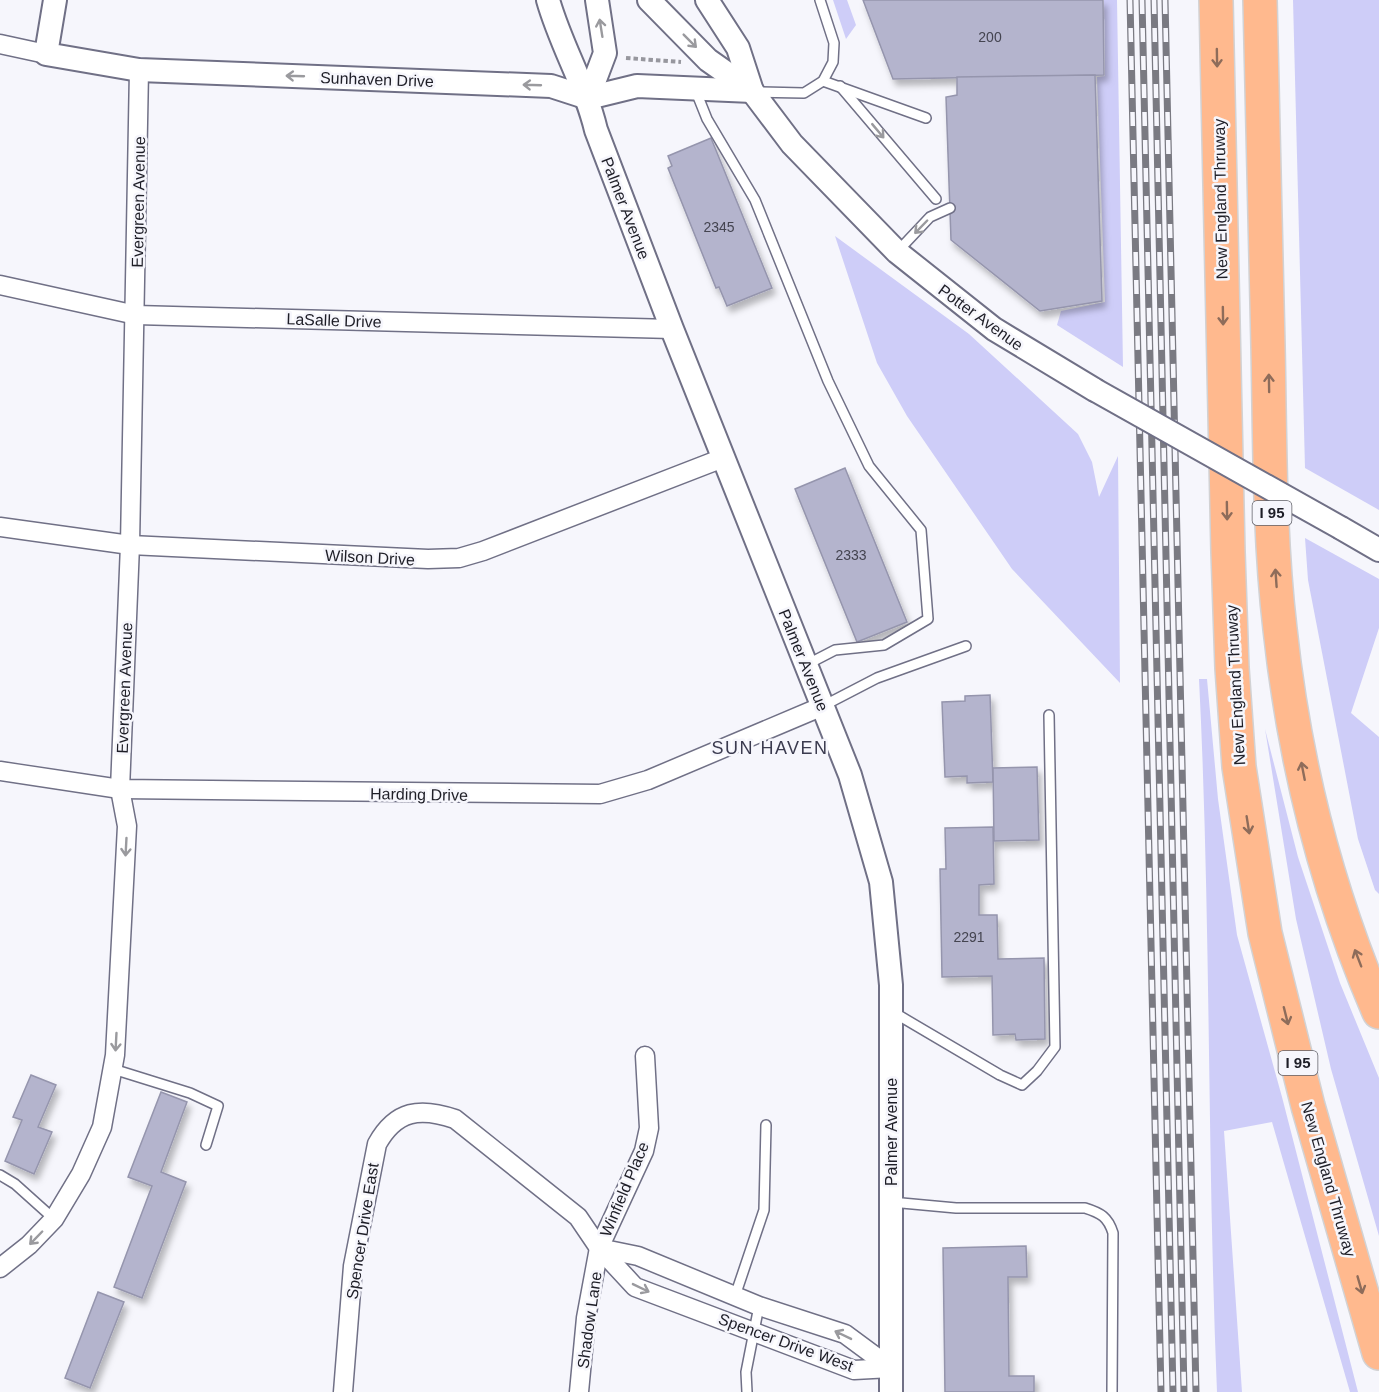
<svg xmlns="http://www.w3.org/2000/svg" width="1379" height="1392" font-family="Arial,sans-serif">
<style>
.green{fill:#cecdf8}
.building{fill:#b4b4cd;stroke:#9595ad;stroke-width:1.5;filter:url(#shadow)}
.lines{fill:none;stroke-linecap:round;stroke-linejoin:round}
.service-casing{stroke:#707086;stroke-width:12}
.minor-casing{stroke:#707086;stroke-width:21}
.tertiary-casing{stroke:#707086;stroke-width:26}
.motorway-casing{stroke:#d2d2d4;stroke-width:36}
.path{stroke:#97979e;stroke-width:4;stroke-dasharray:4.5 3;stroke-linecap:butt}
.service{stroke:#fff;stroke-width:9}
.minor{stroke:#fff;stroke-width:18}
.tertiary{stroke:#fff;stroke-width:22}
.motorway{stroke:#ffb98e;stroke-width:33}
.rail-casing{stroke:#7a7a82;stroke-width:7}
.rail{stroke:#f6f6fc;stroke-width:4.5;stroke-dasharray:14;stroke-linecap:butt}
.tertiary-bridge-casing{stroke:#707086;stroke-width:26;stroke-linecap:butt}
.tertiary-bridge{stroke:#fff;stroke-width:22}
.oneway{stroke:#9a9a9e}
.oneway2{stroke:#8e6c5a}
.labels{text-anchor:middle;stroke-width:5;stroke-linejoin:round;paint-order:stroke}
.number-label{font-size:14px;fill:#444450}
.shield{fill:#f6f6fc;stroke:#5f5f67;stroke-width:1.5}
.shield-label{font-size:15px;font-weight:bold;fill:#1e1e27}
.street-label{font-size:16px;fill:#1e1e27;stroke:#f6f6fc}
.neighbourhood-label{font-size:18px;letter-spacing:1.5px;fill:#3b3b4f;stroke:#f6f6fc}
</style>
<defs>
<filter id="shadow"><feDropShadow dx="3.5" dy="6" stdDeviation="3" flood-color="#0004"/></filter>
</defs>
<rect width="100%" height="100%" fill="#f6f6fc"/>
<g class="green">
<polygon points="833,0 847,0 856,25 846,39"/>
<polygon points="1104,0 1117,0 1123,367 1057,325 1061,311 1105,302 1097,77 1105,76"/>
<polygon points="1293,0 1379,0 1379,510 1305,468"/>
<polygon points="835,236 969,334 1078,434 1092,462 1099,497 1118,456 1120,683 1012,569 907,416 877,363"/>
<polygon points="1305,538 1379,579 1379,628 1351,713 1379,737 1379,894 1375,890 1358,839 1308,580"/>
<path d="M 1199,679 L 1207,679 L 1218,799 L 1237,935 L 1282,1097 L 1358,1392 L 1350,1392 L 1272,1122 L 1224,1131 L 1242,1392 L 1217,1392 C 1207,1154 1211,917 1199,679 Z"/>
<polygon points="1265,729 1298,857 1340,983 1379,1078 1379,1236 1331,1069 1296,919"/>
</g>
<g class="building">
<polygon points="863,0 1103,0 1104,75 893,79"/>
<polygon points="1095,75 1102,301 1040,311 951,240 946,97 957,95 957,77"/>
<polygon points="711,138 772,288 727,306 719,287 716,288 668,168 672,166 668,156"/>
<polygon points="845,468 907,622 857,642 795,489"/>
<polygon points="990,695 993,782 967,783 967,776 945,777 942,702 965,701 965,696"/>
<polygon points="1037,767 1039,840 994,841 993,768"/>
<polygon points="993,827 994,884 979,885 979,915 997,915 998,959 1044,958 1045,1039 1016,1040 1015,1034 993,1035 992,976 942,977 940,869 946,869 945,828"/>
<polygon points="31,1075 56,1085 38,1127 52,1132 34,1174 5,1161 22,1120 13,1117"/>
<polygon points="161,1092 187,1102 161,1172 186,1182 142,1298 114,1287 152,1186 128,1177"/>
<polygon points="1026,1246 1027,1277 1008,1277 1009,1376 1034,1376 1034,1392 945,1392 943,1248"/>
<polygon points="98,1292 124,1302 90,1388 65,1378"/>
</g>
<g class="lines">
<defs>
<g id="service">
<polyline points="823,81 926,118"/>
<polyline points="840,86 936,199"/>
<polyline points="695,89 707,119 755,200 828,381 869,466 921,530 928,619 884,645 835,650 806,665"/>
<polyline points="756,92 804,93 823,81 833,62 834,43 820,0"/>
<polyline points="897,252 930,217 950,208"/>
<polyline points="823,706 877,678 966,646"/>
<polyline points="893,1012 1000,1075 1022,1085 1037,1071 1055,1047 1049,715"/>
<polyline points="113,1069 190,1093 218,1106 206,1145"/>
<polyline points="0,1175 15,1184 54,1219"/>
<path d="M 891,1202 L 956,1208 L 1085,1208 C 1101,1213 1108,1217 1113,1233 L 1112,1392"/>
<polyline points="735,1296 764,1210 766,1125"/>
<polyline points="747,1392 746,1372 759,1306"/>
</g>
<g id="minor">
<polyline points="0,44 46,54"/>
<polyline points="0,285 136,315 672,329"/>
<polyline points="0,527 130,545 428,559 459,558 483,551 723,458"/>
<polyline points="0,771 120,789 600,794 648,780 823,706"/>
<polyline points="599,1248 638,1256 759,1306 845,1334 891,1368"/>
<polyline points="0,1268 29,1245 54,1219 81,1174 102,1127 115,1055 127,826 120,789 130,545 139,70"/>
<path d="M 343,1392 L 353,1266 L 377,1144 C 396,1110 420,1107 455,1119 L 578,1217 L 599,1248 L 635,1287 L 854,1370 L 891,1368"/>
<polyline points="579,1392 586,1318 599,1248 644,1151 649,1128 645,1056"/>
</g>
<g id="tertiary">
<polyline points="55,0 46,54 139,70 551,86 588,98 637,86 752,91"/>
<path d="M 548,0 C 561,46 585,84 596,130 L 672,329 L 850,775 L 881,882 L 891,985 L 891,1392"/>
<polyline points="649,0 708,60 752,91 792,144 897,252 994,329 1095,390"/>
<polyline points="707,0 738,48 752,91"/>
<polyline points="588,98 605,53 597,0"/>
<polyline points="1341,528 1379,550"/>
</g>
<g id="motorway">
<polyline points="1216,0 1228,552 1232,668 1239,767 1265,933 1308,1106 1379,1353"/>
<path d="M 1260,0 C 1263,115 1265,230 1268,346 C 1270,440 1269,535 1280,629 C 1294,760 1327,891 1379,1012"/>
</g>
</defs>
<use href="#service" class="service-casing"/>
<use href="#minor" class="minor-casing"/>
<use href="#tertiary" class="tertiary-casing"/>
<use href="#motorway" class="motorway-casing"/>
<polyline class="path" points="626,58 681,62"/>
<use href="#service" class="service"/>
<use href="#minor" class="minor"/>
<use href="#tertiary" class="tertiary"/>
<use href="#motorway" class="motorway"/>
<defs>
<g id="rail">
<polyline points="1130,0 1161,1392"/>
<polyline points="1142,0 1173,1392"/>
<polyline points="1154,0 1184,1392"/>
<polyline points="1165,0 1196,1392"/>
</g>
</defs>
<use href="#rail" class="rail-casing"/>
<use href="#rail" class="rail"/>
<defs>
<polyline id="tertiary-bridge" points="1095,390 1341,528"/>
</defs>
<use href="#tertiary-bridge" class="tertiary-bridge-casing"/>
<use href="#tertiary-bridge" class="tertiary-bridge"/>
</g>
<defs><path id="oneway-shaft" d="M-6 0H5M1.5-3L5.5 0L1.5 3" fill="none" stroke-width="1.6" stroke-linecap="round" stroke-linejoin="round" transform="scale(1.5)"/></defs>
<g class="oneway">
<use href="#oneway-shaft" transform="translate(601 28) rotate(-99)"/>
<use href="#oneway-shaft" transform="translate(690 41) rotate(45)"/>
<use href="#oneway-shaft" transform="translate(295 76) rotate(-178)"/>
<use href="#oneway-shaft" transform="translate(532 85) rotate(-178)"/>
<use href="#oneway-shaft" transform="translate(878 131) rotate(50)"/>
<use href="#oneway-shaft" transform="translate(921 227) rotate(134)"/>
<use href="#oneway-shaft" transform="translate(126 847) rotate(93)"/>
<use href="#oneway-shaft" transform="translate(116 1042) rotate(93)"/>
<use href="#oneway-shaft" transform="translate(36 1238) rotate(134)"/>
<use href="#oneway-shaft" transform="translate(641 1288) rotate(26)"/>
<use href="#oneway-shaft" transform="translate(843 1335) rotate(-154)"/>
</g>
<g class="oneway2">
<use href="#oneway-shaft" transform="translate(1217 58) rotate(89)"/>
<use href="#oneway-shaft" transform="translate(1223 316) rotate(89)"/>
<use href="#oneway-shaft" transform="translate(1269 383) rotate(-91)"/>
<use href="#oneway-shaft" transform="translate(1227 511) rotate(89)"/>
<use href="#oneway-shaft" transform="translate(1276 578) rotate(-94)"/>
<use href="#oneway-shaft" transform="translate(1303 771) rotate(-101)"/>
<use href="#oneway-shaft" transform="translate(1248 825) rotate(81)"/>
<use href="#oneway-shaft" transform="translate(1358 958) rotate(-111)"/>
<use href="#oneway-shaft" transform="translate(1286 1016) rotate(76)"/>
<use href="#oneway-shaft" transform="translate(1360 1285) rotate(74)"/>
</g>
<g class="labels">
<g class="number-label">
<text x="990" y="42">200</text>
<text x="719" y="232">2345</text>
<text x="851" y="560">2333</text>
<text x="969" y="942">2291</text>
</g>
<g class="shield">
<rect x="1252.5" y="501" width="39" height="24" rx="4.5"/>
<rect x="1278.5" y="1051" width="39" height="24" rx="4.5"/>
</g>
<g class="shield-label">
<text x="1272" y="518">I 95</text>
<text x="1298" y="1068">I 95</text>
</g>
<g class="street-label">
<text transform="translate(377 79) rotate(2)" y="6">Sunhaven Drive</text>
<text transform="translate(1220 199) rotate(-91)" y="6">New England Thruway</text>
<text transform="translate(138 202) rotate(-89)" y="6">Evergreen Avenue</text>
<text transform="translate(626 208) rotate(69)" y="6">Palmer Avenue</text>
<text transform="translate(981 317) rotate(36)" y="6">Potter Avenue</text>
<text transform="translate(334 320) rotate(2)" y="6">LaSalle Drive</text>
<text transform="translate(370 557) rotate(3)" y="6">Wilson Drive</text>
<text transform="translate(804 660) rotate(68)" y="6">Palmer Avenue</text>
<text transform="translate(1235 685) rotate(-93)" y="6">New England Thruway</text>
<text transform="translate(124 688) rotate(-88)" y="6">Evergreen Avenue</text>
<text transform="translate(419 794) rotate(1)" y="6">Harding Drive</text>
<text transform="translate(891 1132) rotate(-90)" y="6">Palmer Avenue</text>
<text transform="translate(1329 1179) rotate(74)" y="6">New England Thruway</text>
<text transform="translate(624 1189) rotate(-67)" y="6">Winfield Place</text>
<text transform="translate(362 1231) rotate(-81)" y="6">Spencer Drive East</text>
<text transform="translate(589 1320) rotate(-82)" y="6">Shadow Lane</text>
<text transform="translate(786 1342) rotate(20)" y="6">Spencer Drive West</text>
</g>
<g class="neighbourhood-label">
<text x="770" y="754">SUN HAVEN</text>
</g>
</g>
</svg>
